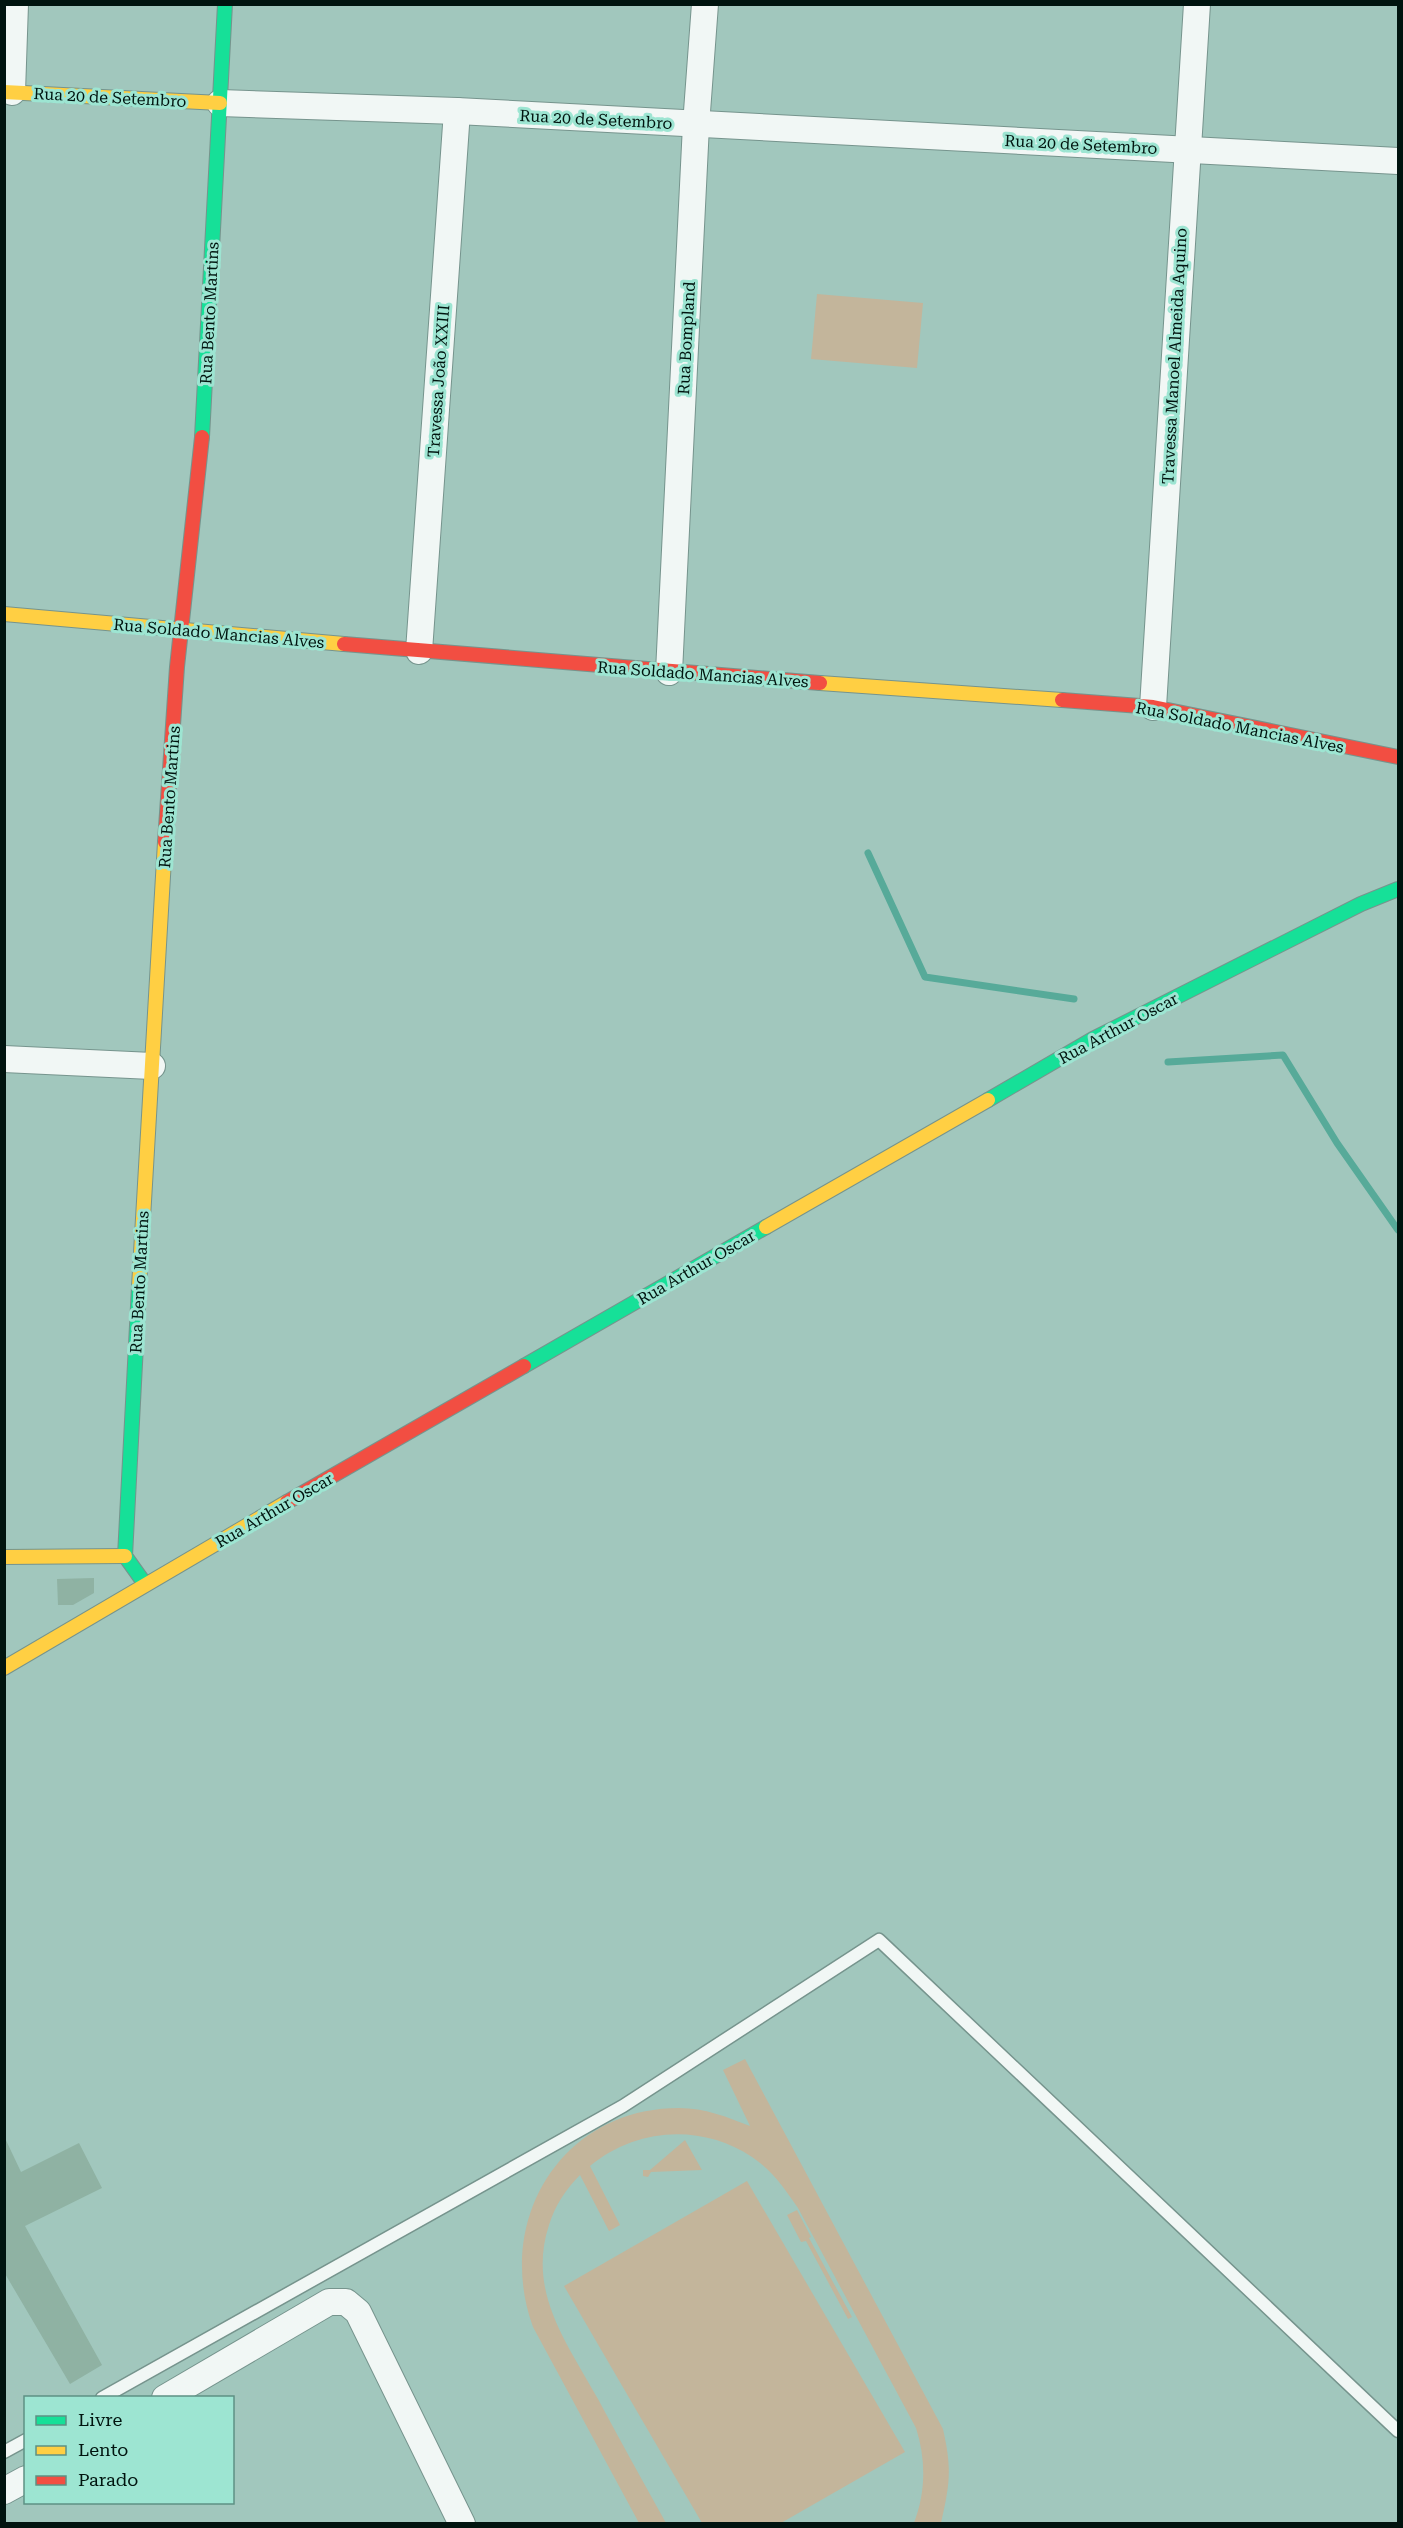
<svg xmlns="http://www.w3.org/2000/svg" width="1403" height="2528" font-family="'Roboto Serif',serif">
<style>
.green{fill:#c3b59b}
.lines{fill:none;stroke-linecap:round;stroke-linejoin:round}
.stream{stroke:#57aa99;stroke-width:7}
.building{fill:#8fb2a3}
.lane-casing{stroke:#76948d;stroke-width:15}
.street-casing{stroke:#76948d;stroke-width:28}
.fast-casing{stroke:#76948d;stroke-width:16}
.slow-casing{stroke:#76948d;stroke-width:16}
.jam-casing{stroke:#76948d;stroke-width:16}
.lane{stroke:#f1f7f5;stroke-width:12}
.street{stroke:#f1f7f5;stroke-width:26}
.fast{stroke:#16e098;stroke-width:14}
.slow{stroke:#ffcf43;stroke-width:14}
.jam{stroke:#f24e42;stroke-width:14}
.labels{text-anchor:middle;stroke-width:6;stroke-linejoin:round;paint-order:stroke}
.street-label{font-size:16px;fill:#00140f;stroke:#9de5d2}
</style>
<rect width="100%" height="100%" fill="#a1c7bd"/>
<g class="green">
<polygon points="817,294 923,303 917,368 811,359"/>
<path d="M 745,2059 L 943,2429 C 952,2469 950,2483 941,2523 L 914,2523 C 926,2492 926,2459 916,2428 L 798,2208 C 785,2189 772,2170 752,2157 C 701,2123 636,2128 590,2166 L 620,2225 L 609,2231 L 580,2175 C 565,2190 555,2206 549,2225 C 527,2292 567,2343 598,2399 C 620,2440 643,2482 666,2523 L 639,2523 L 533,2327 C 494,2220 562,2108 679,2108 C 705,2108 727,2117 750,2126 L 723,2070 Z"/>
<polygon points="685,2140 702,2170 651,2172 648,2177 643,2176 643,2170 650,2170"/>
<polygon points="747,2181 905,2452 781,2523 702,2523 564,2286"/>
<polygon points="797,2210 811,2237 809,2238 852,2317 848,2319 806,2241 801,2242 787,2215"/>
</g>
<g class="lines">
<g class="stream">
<polyline points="868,853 925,977 1074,999"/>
<polyline points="1168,1062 1283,1055 1337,1143 1398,1230"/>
</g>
</g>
<g class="building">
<polygon points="94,1578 94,1593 73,1605 58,1605 57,1579"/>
<polygon points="4,2136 21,2172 79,2143 102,2188 25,2226 102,2365 70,2384 4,2272"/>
</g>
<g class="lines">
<defs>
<g id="lane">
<polyline points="102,2398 623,2106 879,1940 1398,2431"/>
<polyline points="4,2452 26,2440"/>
</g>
<g id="street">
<polyline points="12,92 15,4"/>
<polyline points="220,103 457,111 1398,161"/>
<polyline points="419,651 457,111"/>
<polyline points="669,672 696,125 705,4"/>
<polyline points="1153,707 1197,4"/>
<polyline points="4,1059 152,1066"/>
<polyline points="165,2398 329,2302 346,2302 358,2312 462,2524"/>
<polyline points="4,2491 26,2479"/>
</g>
<g id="fast">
<polyline points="202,437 225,4"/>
<polyline points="988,1100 1093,1039 1361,904 1398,889"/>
<polyline points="139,1287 125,1556 145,1584"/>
<polyline points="524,1366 766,1227"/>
</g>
<g id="slow">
<polyline points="4,92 220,103"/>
<polyline points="4,614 344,644"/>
<polyline points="820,683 1062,700"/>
<polyline points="766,1227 988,1100"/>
<polyline points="139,1287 165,842"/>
<polyline points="4,1557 125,1556"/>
<polyline points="4,1668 287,1502"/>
</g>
<g id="jam">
<polyline points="344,644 820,683"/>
<polyline points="1062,700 1153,707 1398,757"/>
<polyline points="165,842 177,667 202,437"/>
<polyline points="287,1502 524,1366"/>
</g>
</defs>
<use href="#lane" class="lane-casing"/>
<use href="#street" class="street-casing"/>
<use href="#fast" class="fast-casing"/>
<use href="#slow" class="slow-casing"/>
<use href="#jam" class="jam-casing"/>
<use href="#lane" class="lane"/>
<use href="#street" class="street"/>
<use href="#fast" class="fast"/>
<use href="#slow" class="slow"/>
<use href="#jam" class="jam"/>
</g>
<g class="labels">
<g class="street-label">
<text transform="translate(110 97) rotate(3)" y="6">Rua 20 de Setembro</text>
<text transform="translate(596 119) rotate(3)" y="6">Rua 20 de Setembro</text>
<text transform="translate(1081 144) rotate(3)" y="6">Rua 20 de Setembro</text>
<text transform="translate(209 313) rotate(-87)" y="6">Rua Bento Martins</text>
<text transform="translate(686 338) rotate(-87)" y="6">Rua Bompland</text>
<text transform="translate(1174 356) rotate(-87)" y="6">Travessa Manoel Almeida Aquino</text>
<text transform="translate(438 381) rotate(-86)" y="6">Travessa João XXIII</text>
<text transform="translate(219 633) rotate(5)" y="6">Rua Soldado Mancias Alves</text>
<text transform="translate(703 674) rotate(4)" y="6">Rua Soldado Mancias Alves</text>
<text transform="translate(1240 727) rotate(11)" y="6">Rua Soldado Mancias Alves</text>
<text transform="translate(169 797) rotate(-86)" y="6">Rua Bento Martins</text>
<text transform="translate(1118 1028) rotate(-28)" y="6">Rua Arthur Oscar</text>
<text transform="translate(696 1267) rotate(-30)" y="6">Rua Arthur Oscar</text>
<text transform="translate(139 1282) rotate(-87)" y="6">Rua Bento Martins</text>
<text transform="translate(274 1510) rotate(-30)" y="6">Rua Arthur Oscar</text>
</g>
</g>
<rect width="1403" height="2528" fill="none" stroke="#00140f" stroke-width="12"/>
<rect x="24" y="2396" width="210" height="108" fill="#9de5d2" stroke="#5e9184" stroke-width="1.5"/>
<rect x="36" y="2416" width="30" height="9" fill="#16e098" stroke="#5e9184" stroke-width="1.5"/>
<text x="78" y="2426" font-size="18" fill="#00140f">Livre</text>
<rect x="36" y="2446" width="30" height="9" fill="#ffcf43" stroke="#5e9184" stroke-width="1.5"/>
<text x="78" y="2456" font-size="18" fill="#00140f">Lento</text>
<rect x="36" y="2476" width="30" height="9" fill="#f24e42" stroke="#5e9184" stroke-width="1.5"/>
<text x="78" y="2486" font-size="18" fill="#00140f">Parado</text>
</svg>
